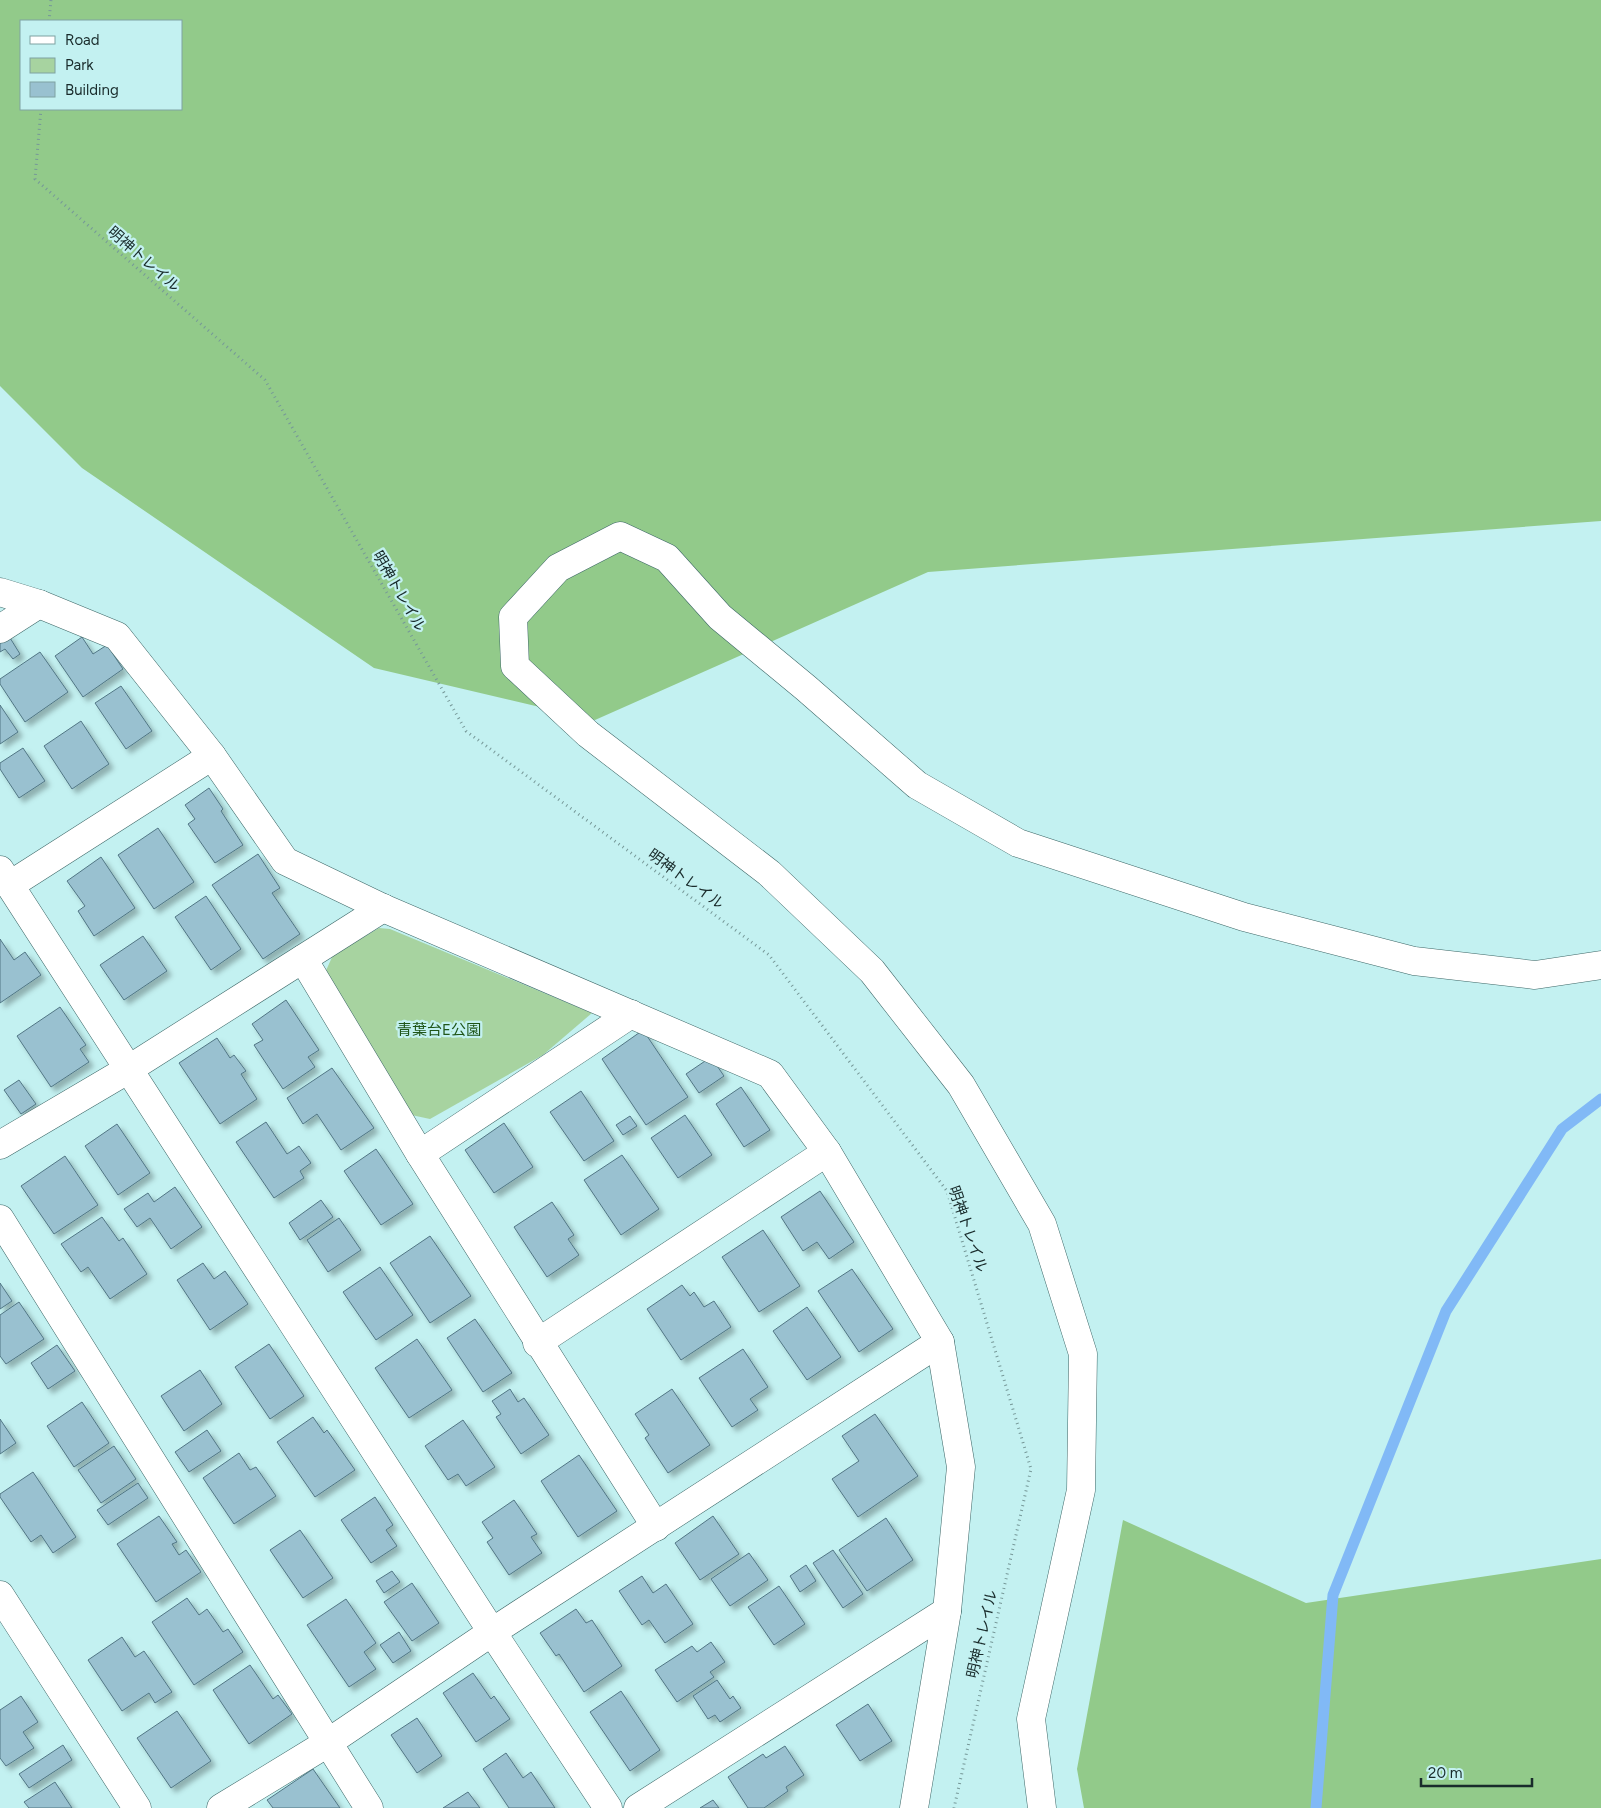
<svg xmlns="http://www.w3.org/2000/svg" width="1601" height="1808" font-family="Figtree,'Noto Sans JP',sans-serif">
<style>
.green{fill:#a7d3a0}
.forest{fill:#92ca8a;fill-rule:evenodd}
.lines{fill:none;stroke-linecap:round;stroke-linejoin:round}
.stream{stroke:#81b9f6;stroke-width:11}
.building{fill:#99c1d0;stroke:#517684;filter:url(#shadow)}
.minor-casing{stroke:#3d6767;stroke-width:29}
.path{stroke:#769898;stroke-width:3;stroke-dasharray:1 4;stroke-linecap:butt}
.minor{stroke:#fff;stroke-width:28}
.labels{text-anchor:middle;stroke-width:4.5;stroke-linejoin:round;paint-order:stroke}
.street-label{font-size:15px;fill:#192b2b;stroke:#c3f1f1}
.park-label{font-size:15px;fill:#1f5518;stroke:#c3f1f1}
</style>
<defs>
<filter id="shadow"><feDropShadow dx="4.5" dy="4.5" stdDeviation="2.5" flood-color="#0004"/></filter>
</defs>
<rect width="100%" height="100%" fill="#c3f1f1"/>
<polygon class="green" points="379,928 390,929 592,1013 543,1055 430,1119 402,1113 324,975 333,955"/>
<g class="forest">
<path d="M 0,0 L 1601,0 L 1601,521 L 928,572 L 595,720 L 374,668 L 82,468 L 0,386 ZM 21,21 L 181,21 L 181,109 L 21,109 Z"/>
<polygon points="1123,1520 1306,1603 1601,1559 1601,1808 1084,1808 1077,1769"/>
</g>
<g class="lines">
<polyline class="stream" points="1316,1808 1333,1595 1446,1311 1562,1129 1601,1099"/>
</g>
<g class="building">
<polygon points="7,633 20,654 13,659 5,649 0,652 0,638"/>
<polygon points="82,637 93,654 107,645 123,669 83,697 55,656"/>
<polygon points="40,652 68,692 25,722 0,684 0,679"/>
<polygon points="121,686 152,731 126,749 95,703"/>
<polygon points="0,705 18,732 0,744"/>
<polygon points="81,721 109,764 72,789 44,746"/>
<polygon points="23,748 45,781 19,798 0,769 0,763"/>
<polygon points="209,788 223,809 221,811 243,845 215,863 188,824 195,819 185,805"/>
<polygon points="158,828 194,882 154,909 118,855"/>
<polygon points="258,854 280,888 272,893 300,934 263,959 212,885"/>
<polygon points="101,857 135,908 94,936 78,911 85,906 67,881"/>
<polygon points="206,896 241,949 211,970 175,917"/>
<polygon points="143,936 167,971 124,1000 100,965"/>
<polygon points="0,939 14,960 25,952 41,975 0,1003"/>
<polygon points="286,1000 319,1050 308,1057 315,1067 283,1089 254,1045 263,1040 252,1024"/>
<polygon points="60,1007 86,1045 80,1049 89,1062 51,1087 17,1036"/>
<polygon points="643,1030 688,1097 646,1125 602,1059"/>
<polygon points="217,1038 230,1058 234,1055 246,1071 241,1074 257,1099 220,1124 179,1063"/>
<polygon points="711,1057 724,1076 699,1093 686,1074"/>
<polygon points="332,1068 374,1128 341,1150 317,1114 303,1124 287,1098"/>
<polygon points="19,1080 36,1104 21,1114 4,1090"/>
<polygon points="741,1087 770,1130 744,1147 716,1104"/>
<polygon points="581,1091 614,1141 584,1161 550,1112"/>
<polygon points="685,1115 712,1155 678,1178 651,1138"/>
<polygon points="630,1116 637,1126 623,1135 616,1125"/>
<polygon points="266,1122 287,1154 299,1146 311,1163 300,1171 304,1178 274,1198 236,1142"/>
<polygon points="504,1123 533,1167 494,1193 465,1150"/>
<polygon points="117,1124 150,1173 118,1195 85,1146"/>
<polygon points="376,1149 413,1204 381,1225 344,1171"/>
<polygon points="622,1155 659,1209 621,1235 584,1180"/>
<polygon points="65,1156 98,1205 54,1234 21,1186"/>
<polygon points="175,1187 202,1227 171,1249 150,1218 137,1227 124,1209 148,1193 154,1202"/>
<polygon points="820,1191 854,1242 829,1259 817,1242 803,1251 781,1217"/>
<polygon points="321,1200 333,1217 300,1240 289,1223"/>
<polygon points="552,1202 574,1235 568,1239 579,1255 547,1277 514,1227"/>
<polygon points="102,1217 119,1241 123,1238 147,1274 110,1299 88,1267 81,1272 61,1244"/>
<polygon points="339,1218 361,1250 328,1272 307,1240"/>
<polygon points="763,1230 800,1286 759,1312 722,1257"/>
<polygon points="430,1236 471,1296 430,1323 390,1263"/>
<polygon points="203,1263 214,1279 225,1271 248,1304 210,1330 177,1280"/>
<polygon points="380,1267 413,1315 376,1340 343,1292"/>
<polygon points="852,1269 893,1329 859,1352 818,1291"/>
<polygon points="0,1283 12,1301 0,1309"/>
<polygon points="682,1285 690,1296 694,1292 704,1307 714,1301 731,1327 681,1360 647,1309"/>
<polygon points="19,1302 44,1339 6,1364 0,1356 0,1315"/>
<polygon points="807,1307 841,1357 807,1380 773,1331"/>
<polygon points="475,1319 512,1373 483,1392 447,1338"/>
<polygon points="417,1339 452,1390 409,1418 375,1368"/>
<polygon points="269,1344 304,1396 270,1419 235,1367"/>
<polygon points="57,1345 75,1371 48,1389 31,1363"/>
<polygon points="743,1349 768,1387 750,1399 758,1410 732,1427 699,1378"/>
<polygon points="200,1370 222,1404 184,1431 161,1396"/>
<polygon points="510,1389 518,1402 524,1398 549,1435 521,1454 496,1417 501,1414 492,1401"/>
<polygon points="672,1389 710,1445 668,1473 645,1438 649,1435 635,1414"/>
<polygon points="82,1402 109,1443 74,1467 47,1426"/>
<polygon points="875,1414 918,1476 858,1517 832,1479 859,1461 842,1436"/>
<polygon points="313,1417 324,1433 327,1430 355,1470 315,1497 277,1442"/>
<polygon points="0,1419 16,1443 0,1454"/>
<polygon points="463,1420 495,1467 466,1486 458,1474 448,1480 425,1446"/>
<polygon points="207,1430 221,1451 189,1472 175,1452"/>
<polygon points="114,1446 136,1479 101,1503 78,1470"/>
<polygon points="239,1453 250,1470 256,1467 276,1496 234,1524 203,1478"/>
<polygon points="579,1455 617,1511 578,1537 541,1481"/>
<polygon points="33,1472 76,1537 53,1553 41,1535 31,1542 0,1497 0,1494"/>
<polygon points="138,1483 148,1498 108,1525 97,1510"/>
<polygon points="375,1497 393,1525 386,1530 397,1546 371,1563 341,1520"/>
<polygon points="514,1500 537,1534 531,1537 542,1553 509,1575 487,1542 493,1538 482,1522"/>
<polygon points="159,1516 177,1542 172,1544 179,1555 186,1550 201,1572 156,1602 117,1544"/>
<polygon points="713,1516 739,1554 700,1580 675,1543"/>
<polygon points="886,1518 913,1560 867,1591 839,1550"/>
<polygon points="300,1530 333,1578 303,1598 270,1550"/>
<polygon points="833,1550 863,1594 843,1608 813,1563"/>
<polygon points="749,1553 768,1580 730,1606 711,1579"/>
<polygon points="806,1565 816,1581 800,1592 790,1576"/>
<polygon points="392,1571 400,1582 384,1593 376,1581"/>
<polygon points="642,1576 653,1593 666,1584 693,1624 665,1643 649,1620 642,1625 619,1591"/>
<polygon points="412,1583 439,1623 412,1641 384,1602"/>
<polygon points="779,1586 805,1624 774,1645 748,1607"/>
<polygon points="187,1598 199,1615 207,1609 223,1632 228,1629 243,1652 194,1685 152,1622"/>
<polygon points="346,1599 376,1643 364,1652 376,1669 349,1687 307,1625"/>
<polygon points="576,1609 586,1623 592,1620 622,1666 584,1692 559,1654 556,1656 540,1633"/>
<polygon points="399,1632 411,1651 393,1663 380,1645"/>
<polygon points="122,1637 135,1657 144,1651 172,1692 155,1703 149,1693 122,1711 88,1660"/>
<polygon points="711,1642 725,1662 710,1672 714,1677 677,1702 655,1670 692,1646 697,1652"/>
<polygon points="250,1665 273,1699 278,1695 292,1714 249,1744 213,1690"/>
<polygon points="473,1673 491,1699 494,1696 510,1719 476,1742 443,1693"/>
<polygon points="717,1680 730,1699 733,1696 741,1708 720,1722 715,1715 708,1719 693,1696"/>
<polygon points="621,1691 660,1750 630,1771 590,1712"/>
<polygon points="21,1696 38,1722 23,1732 34,1748 6,1766 0,1758 0,1710"/>
<polygon points="868,1704 892,1741 860,1761 836,1725"/>
<polygon points="177,1711 211,1761 171,1788 137,1738"/>
<polygon points="417,1718 442,1756 417,1773 391,1735"/>
<polygon points="63,1745 72,1760 29,1788 19,1774"/>
<polygon points="785,1746 804,1775 786,1787 788,1791 764,1808 748,1808 728,1777 763,1754 766,1758"/>
<polygon points="506,1753 523,1778 531,1772 555,1808 509,1808 483,1769"/>
<polygon points="313,1769 340,1808 273,1808 267,1800"/>
<polygon points="55,1782 72,1808 29,1808 24,1802"/>
<polygon points="468,1792 480,1808 443,1808"/>
<polygon points="713,1800 719,1808 700,1808"/>
</g>
<g class="lines">
<defs>
<g id="minor">
<polyline points="0,592 39,604 0,629"/>
<polyline points="39,604 117,636 212,756 285,861 383,908 770,1074 827,1152 940,1342 961,1467 947,1611 914,1808"/>
<polyline points="0,870 492,1632 608,1808"/>
<polyline points="10,885 212,756"/>
<polyline points="303,959 420,1154 656,1527"/>
<polyline points="0,1145 129,1069 383,908"/>
<polyline points="420,1154 631,1014"/>
<polyline points="0,1219 369,1808"/>
<polyline points="537,1343 827,1152"/>
<polyline points="0,1595 137,1808"/>
<polyline points="221,1808 326,1744 492,1632 940,1342"/>
<polyline points="638,1808 947,1611"/>
<polyline points="1042,1808 1031,1719 1081,1490 1083,1354 1042,1224 961,1085 872,971 769,873 588,734 515,666 513,617 558,568 620,536 667,558 720,617 806,688 917,785 1018,843 1244,917 1414,961 1535,975 1601,965"/>
</g>
</defs>
<use href="#minor" class="minor-casing"/>
<g class="path">
<polyline points="49,21 51,0"/>
<polyline points="41,109 35,179 265,380 466,731 769,955 947,1191 1031,1469 954,1808"/>
</g>
<use href="#minor" class="minor"/>
</g>
<g class="labels">
<g class="street-label">
<text transform="translate(144 259) rotate(41)" y="5">明神トレイル</text>
<text transform="translate(399 591) rotate(60)" y="5">明神トレイル</text>
<text transform="translate(686 879) rotate(36)" y="5">明神トレイル</text>
<text transform="translate(968 1229) rotate(71)" y="5">明神トレイル</text>
<text transform="translate(982 1634) rotate(-77)" y="5">明神トレイル</text>
</g>
<g class="park-label">
<text x="439" y="1035">青葉台E公園</text>
</g>
</g>
<rect x="20" y="20" width="162" height="90" fill="#c3f1f1" stroke="#7fa2a2"/>
<rect x="30" y="36" width="25" height="8" fill="#ffffff" stroke="#7fa2a2"/>
<text x="65" y="45" font-size="15" fill="#192b2b">Road</text>
<rect x="30" y="58" width="25" height="15" fill="#a7d3a0" stroke="#7fa2a2"/>
<text x="65" y="70" font-size="15" fill="#192b2b">Park</text>
<rect x="30" y="82" width="25" height="15" fill="#99c1d0" stroke="#7fa2a2"/>
<text x="65" y="95" font-size="15" fill="#192b2b">Building</text>
<path d="M1421 1778v8h111v-8" fill="none" stroke="#192b2b" stroke-width="2.5"/>
<text x="1428" y="1778" font-size="15" fill="#192b2b" stroke="#c3f1f1" stroke-width="4" paint-order="stroke">20 m</text>
</svg>
